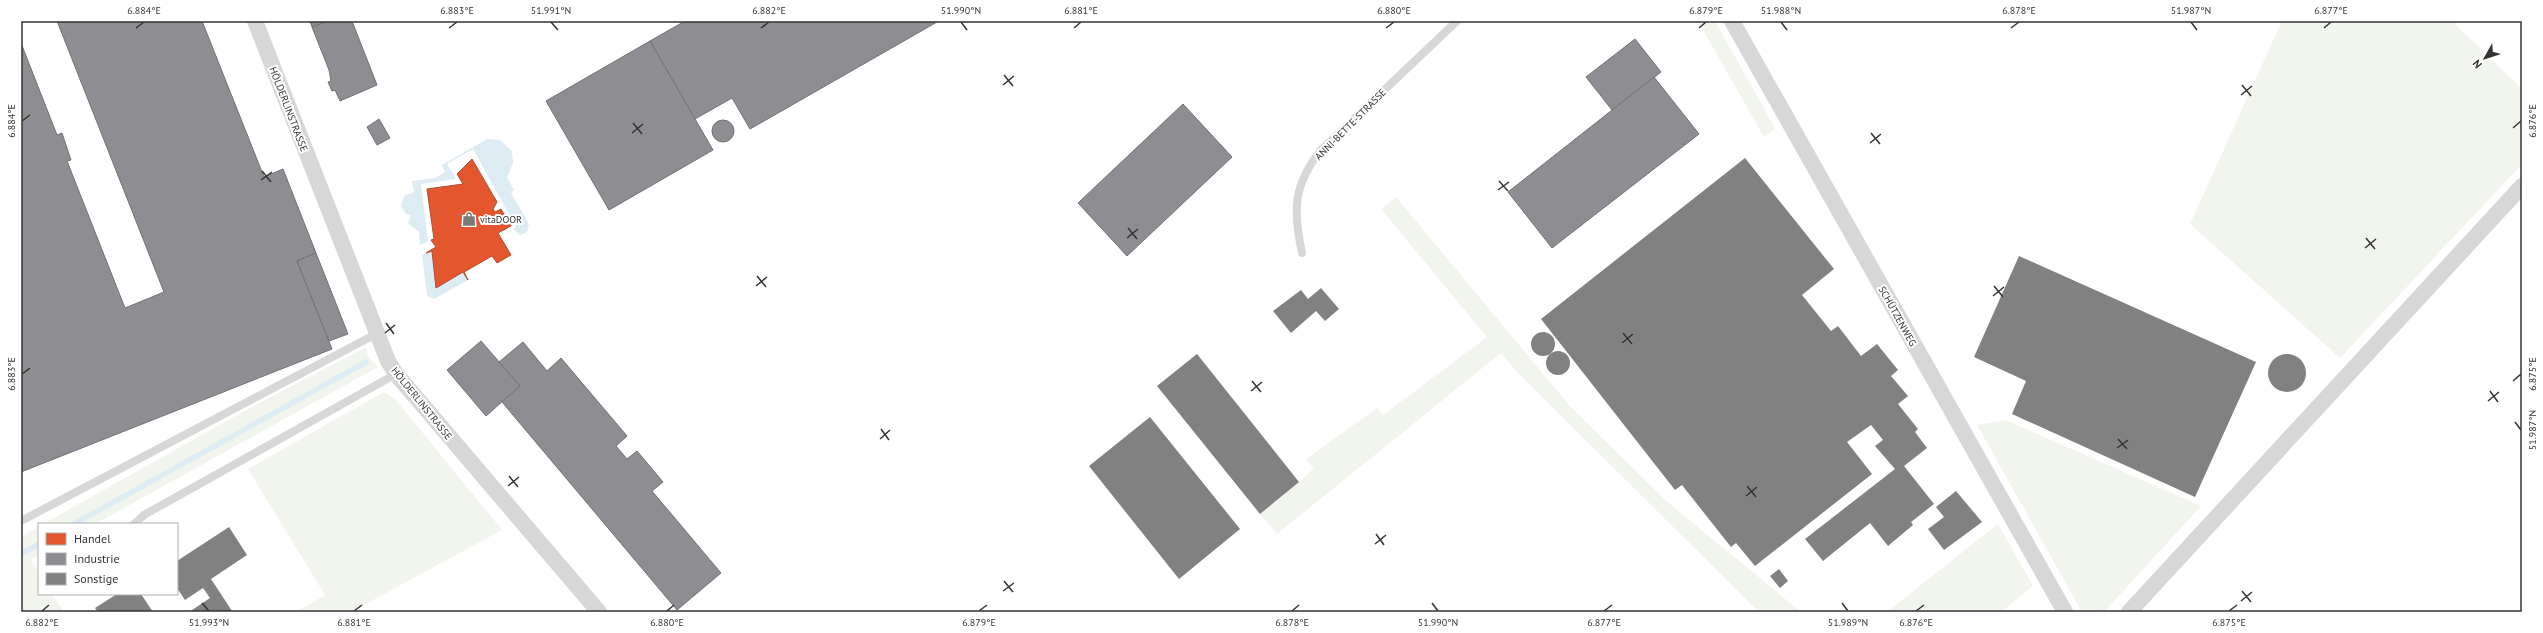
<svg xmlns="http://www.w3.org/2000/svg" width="2543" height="633" font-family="'PT Sans',sans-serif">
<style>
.green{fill:#f1f5ed}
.water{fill:#ddebf3}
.shops{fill:#e4572e;stroke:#af4c30}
.industry{fill:#8d8d92;stroke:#727276}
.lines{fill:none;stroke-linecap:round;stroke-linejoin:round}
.stream{stroke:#ddebf3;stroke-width:5.5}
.building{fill:#818181}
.service{stroke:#d7d7d7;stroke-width:8}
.minor{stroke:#d7d7d7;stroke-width:16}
.ticks{fill:none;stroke:#333;stroke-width:1.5}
.labels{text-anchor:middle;stroke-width:4;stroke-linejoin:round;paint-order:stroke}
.street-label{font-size:10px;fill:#333;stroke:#fff}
.poi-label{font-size:10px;fill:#333;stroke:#fff;text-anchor:start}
.neatline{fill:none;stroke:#333;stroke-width:1.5}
.ticks-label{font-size:10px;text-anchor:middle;fill:#333}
</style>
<rect width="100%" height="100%" fill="#fff"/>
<g class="green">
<polygon points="1698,21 1715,21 1775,128 1764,137"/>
<polygon points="2282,21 2452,21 2522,89 2522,164 2340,358 2190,224"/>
<polygon points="1396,197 1569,405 1665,500 1801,612 1759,612 1519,374 1501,353 1277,534 1260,514 1314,469 1306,459 1377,408 1383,415 1487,337 1381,209"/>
<polygon points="366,347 368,357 378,367 95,524 43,524 239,414"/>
<polygon points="384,392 395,399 502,530 351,612 296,612 325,595 248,469"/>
<polygon points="2006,420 2201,506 2104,612 2082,612 1977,425"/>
<polygon points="1998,524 2033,586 2001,612 1887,612"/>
<polygon points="39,526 39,555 31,560 39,573 39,594 52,594 64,612 21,612 21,537"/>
</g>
<g class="water">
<polygon points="487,139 500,140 512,151 513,163 507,177 514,190 511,193 529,224 527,232 520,235 513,229 516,227 473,149 447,164 456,179 421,184 428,241 420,245 419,232 408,223 411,216 405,213 401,206 404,196 414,192 412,181 435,178 445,172 442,165"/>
<polygon points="432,251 436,288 463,272 468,280 434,299 427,296 422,255"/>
</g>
<polygon class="shops" points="472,159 497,202 493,209 495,212 501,209 511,226 498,233 511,255 497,263 492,256 464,272 468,280 463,272 436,288 432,251 426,253 436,247 431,240 434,239 427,189 463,184 457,174"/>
<g class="industry">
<polygon points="57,21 202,21 264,177 283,169 316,253 297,261 332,349 21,472 21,43 57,135 62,133 71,160 67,161 125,308 164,292"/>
<polygon points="310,21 328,21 312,27"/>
<polygon points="328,21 352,21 377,85 340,101 335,90 332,91 328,82 331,81 329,70 312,27"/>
<polygon points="685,21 937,21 937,22 750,129 732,98 695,119 650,41"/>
<polygon points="1635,39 1661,72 1612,110 1586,77"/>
<polygon points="650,41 713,150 609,210 546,101"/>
<polygon points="1654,77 1699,134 1552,248 1508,192"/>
<polygon points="1183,104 1232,157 1127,256 1078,203"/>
<polygon points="379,119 390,138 377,145 367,127"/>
<circle cx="723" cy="131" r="11"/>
<polygon points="316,253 348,334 329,341 297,261"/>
<polygon points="481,341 520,386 486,416 447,370"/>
<polygon points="523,342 547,371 561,358 627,436 616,446 627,459 637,451 663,482 652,491 721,573 677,610 502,402 520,386 499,362"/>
</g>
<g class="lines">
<g class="stream">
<polyline points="74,524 366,362"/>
<polyline points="21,554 39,544"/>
</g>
</g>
<g class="building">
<polygon points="1745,158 1834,269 1802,295 1831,331 1838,326 1861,356 1877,344 1898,370 1891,376 1908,396 1898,404 1918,429 1915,432 1927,448 1904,466 1934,504 1911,522 1913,525 1888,546 1870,523 1823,561 1805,539 1895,469 1875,446 1883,440 1871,425 1847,442 1872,474 1755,566 1736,543 1731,547 1682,485 1675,490 1541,319"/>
<polygon points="2019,256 2256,362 2195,497 2012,414 2026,381 1974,357"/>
<polygon points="1321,288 1339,309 1325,321 1316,311 1291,333 1273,311 1301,290 1308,299"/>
<circle cx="1543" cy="344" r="12"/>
<circle cx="1558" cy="363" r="12"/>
<circle cx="2287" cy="373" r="19"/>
<polygon points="1197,354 1299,482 1260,514 1157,386"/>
<polygon points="1150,417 1240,529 1179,579 1089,466"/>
<polygon points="1956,491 1982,522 1944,550 1928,529 1944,517 1936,507"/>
<polygon points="229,527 247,555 211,579 232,611 189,612 210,598 203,588 185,600 177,588 177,561"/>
<polygon points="1779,569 1788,581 1780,588 1770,576"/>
<polygon points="117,594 141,594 153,612 98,612 95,608"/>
</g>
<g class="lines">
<g class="service">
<path d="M 1302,253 C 1293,211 1293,185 1321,150 L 1457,21"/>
<polyline points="21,521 378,333"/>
<polyline points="134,524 144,515 396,374"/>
</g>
<g class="minor">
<polyline points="255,21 388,361 396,374 599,612"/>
<polyline points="1732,21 2065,612"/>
<polyline points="2129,612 2522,186"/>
</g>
</g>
<path class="ticks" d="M 551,22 L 558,30M 961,22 L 967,30M 1781,22 L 1787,30M 2191,22 L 2197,30M 136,28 L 144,22M 449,28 L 457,22M 761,28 L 769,22M 1074,28 L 1081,22M 1386,28 L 1394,22M 1699,28 L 1706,22M 2011,28 L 2019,22M 2324,28 L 2331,22M 1004,75 L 1013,86M 1003,85 L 1014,76M 2242,85 L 2251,96M 2241,95 L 2252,86M 22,121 L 30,115M 633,123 L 642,134M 2513,128 L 2521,121M 632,133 L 643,124M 1871,133 L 1880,144M 1870,143 L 1881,134M 262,171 L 271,182M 261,180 L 272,172M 1499,181 L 1508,191M 1498,190 L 1509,182M 1128,228 L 1137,239M 1127,238 L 1138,229M 2366,238 L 2375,249M 2365,248 L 2376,239M 757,276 L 766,287M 756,286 L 767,277M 1994,286 L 2003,297M 1993,296 L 2004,287M 386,323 L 394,334M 385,333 L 395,325M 1623,333 L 1632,344M 1622,343 L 1633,334M 22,374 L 30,368M 1252,381 L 1261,392M 2513,381 L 2521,374M 1251,391 L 1262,382M 2490,391 L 2498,402M 2488,401 L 2499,392M 2515,422 L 2521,430M 881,429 L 889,440M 880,439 L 890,430M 2118,439 L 2127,449M 2117,448 L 2128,440M 509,476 L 518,487M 508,486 L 519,477M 1747,486 L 1756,497M 1746,496 L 1757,487M 1376,534 L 1384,545M 1375,544 L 1386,535M 1004,581 L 1013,592M 1003,591 L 1014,583M 2242,591 L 2251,602M 2241,601 L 2252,592M 202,603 L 209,611M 1432,603 L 1438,611M 1842,603 L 1848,611M 42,611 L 49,605M 354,611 L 362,605M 667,611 L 674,605M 979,611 L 987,605M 1292,611 L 1299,605M 1604,611 L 1612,605M 1916,611 L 1924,605M 2229,611 L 2237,605"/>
<defs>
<symbol id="shop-bare" viewBox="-9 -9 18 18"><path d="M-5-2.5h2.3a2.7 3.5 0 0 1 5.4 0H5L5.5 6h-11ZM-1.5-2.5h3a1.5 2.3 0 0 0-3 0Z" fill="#7a7a7a" stroke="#fff" stroke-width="2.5" paint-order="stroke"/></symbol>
</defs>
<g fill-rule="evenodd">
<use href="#shop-bare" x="459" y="209" width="20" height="20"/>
</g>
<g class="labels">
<g class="street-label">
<text transform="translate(289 109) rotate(69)" y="4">HÖLDERLINSTRASSE</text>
<text transform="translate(1350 124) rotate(-45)" y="4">ANNI-BETTE-STRASSE</text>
<text transform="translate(1898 316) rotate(61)" y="4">SCHÜTZENWEG</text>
<text transform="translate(422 403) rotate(51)" y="4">HÖLDERLINSTRASSE</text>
</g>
<g class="poi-label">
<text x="480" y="223">vitaDOOR</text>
</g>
</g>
<rect width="2543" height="633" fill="none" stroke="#ffffff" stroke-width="44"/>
<rect x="38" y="523" width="140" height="72" fill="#ffffff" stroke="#adadad"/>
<rect x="46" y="533" width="20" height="12" fill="#e4572e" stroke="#adadad"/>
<text x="74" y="543" font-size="12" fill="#333333">Handel</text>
<rect x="46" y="553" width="20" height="12" fill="#8d8d92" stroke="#adadad"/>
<text x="74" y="563" font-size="12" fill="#333333">Industrie</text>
<rect x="46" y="573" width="20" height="12" fill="#818181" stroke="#adadad"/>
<text x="74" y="583" font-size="12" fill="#333333">Sonstige</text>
<g transform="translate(2485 58) rotate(231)" stroke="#ffffff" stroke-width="3" paint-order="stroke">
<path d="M0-3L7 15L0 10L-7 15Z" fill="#333333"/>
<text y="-6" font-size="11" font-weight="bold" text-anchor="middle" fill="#333333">N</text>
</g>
<rect x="22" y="22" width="2499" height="589" class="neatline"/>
<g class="ticks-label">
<text x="144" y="14">6.884°E</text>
<text x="457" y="14">6.883°E</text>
<text x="551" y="14">51.991°N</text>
<text x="769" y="14">6.882°E</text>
<text x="961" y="14">51.990°N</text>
<text x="1081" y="14">6.881°E</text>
<text x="1394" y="14">6.880°E</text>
<text x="1706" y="14">6.879°E</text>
<text x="1781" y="14">51.988°N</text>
<text x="2019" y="14">6.878°E</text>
<text x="2191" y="14">51.987°N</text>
<text x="2331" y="14">6.877°E</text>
<text transform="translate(11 121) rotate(-90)" y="4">6.884°E</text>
<text transform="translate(2532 121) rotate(-90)" y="4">6.876°E</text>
<text transform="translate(11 374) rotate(-90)" y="4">6.883°E</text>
<text transform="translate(2532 374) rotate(-90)" y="4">6.875°E</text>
<text transform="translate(2532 430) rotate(-90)" y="4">51.987°N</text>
<text x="42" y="626">6.882°E</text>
<text x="209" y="626">51.993°N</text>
<text x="354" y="626">6.881°E</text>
<text x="667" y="626">6.880°E</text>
<text x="979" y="626">6.879°E</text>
<text x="1292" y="626">6.878°E</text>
<text x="1438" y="626">51.990°N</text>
<text x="1604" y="626">6.877°E</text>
<text x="1848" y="626">51.989°N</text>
<text x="1916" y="626">6.876°E</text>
<text x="2229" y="626">6.875°E</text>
</g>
</svg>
